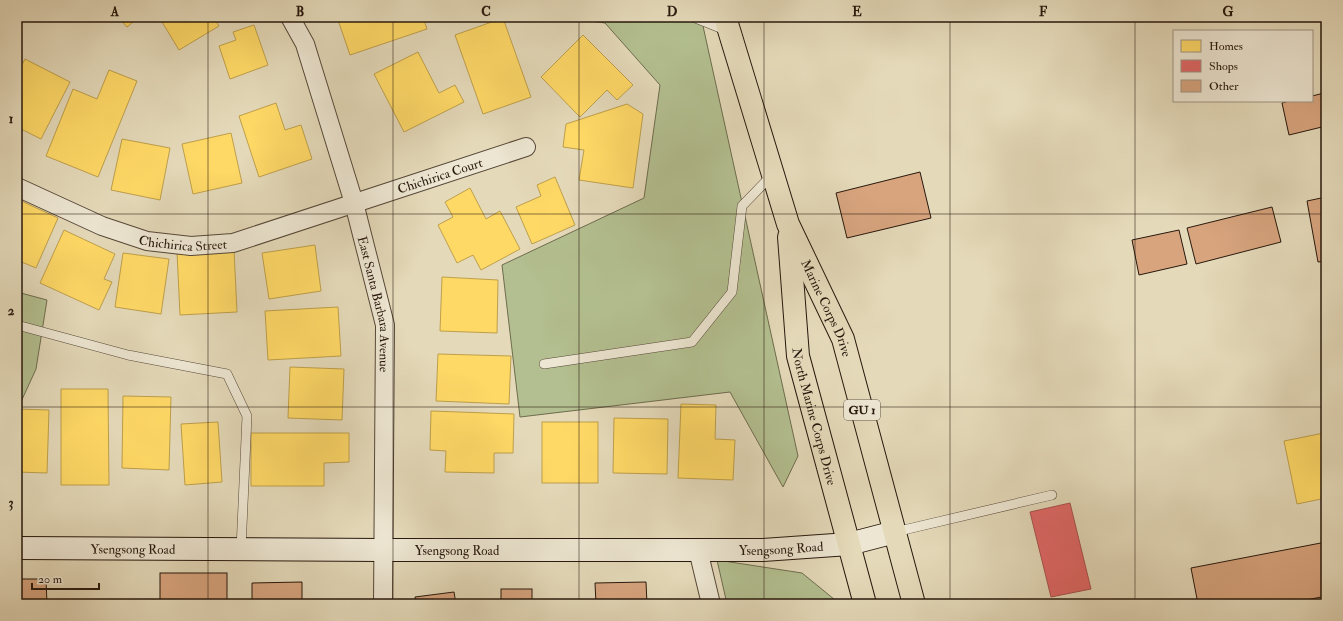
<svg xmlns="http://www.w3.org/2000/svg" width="1343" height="621" font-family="'IM FELL Double Pica',serif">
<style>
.green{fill:#b3bf90;stroke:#6d6c4e}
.homes{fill:#ffd966;stroke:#be9f4b}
.shops{fill:#e06666;stroke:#a84f4b}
.building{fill:#d7a47e;stroke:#27180d}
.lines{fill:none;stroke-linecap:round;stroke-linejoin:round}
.service-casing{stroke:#564838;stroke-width:10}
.minor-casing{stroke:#564838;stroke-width:20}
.secondary-casing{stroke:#27180d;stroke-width:24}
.primary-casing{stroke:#27180d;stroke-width:24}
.service{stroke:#ede6d2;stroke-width:9}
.minor{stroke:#ede6d2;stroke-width:18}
.secondary{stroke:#ede6d2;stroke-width:22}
.primary{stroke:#e4d9b9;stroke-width:22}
.grid{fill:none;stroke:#27180d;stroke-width:1;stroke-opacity:0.55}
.labels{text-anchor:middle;stroke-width:4;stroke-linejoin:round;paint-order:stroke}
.shield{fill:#ede6d2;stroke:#625648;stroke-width:1}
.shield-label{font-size:12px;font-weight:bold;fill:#27180d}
.street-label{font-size:13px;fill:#27180d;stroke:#ede6d2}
.neatline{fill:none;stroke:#27180d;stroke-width:1.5}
.grid-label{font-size:13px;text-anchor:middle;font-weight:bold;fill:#27180d}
</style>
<rect width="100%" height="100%" fill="#e4d9b9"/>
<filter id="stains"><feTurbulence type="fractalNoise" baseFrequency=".005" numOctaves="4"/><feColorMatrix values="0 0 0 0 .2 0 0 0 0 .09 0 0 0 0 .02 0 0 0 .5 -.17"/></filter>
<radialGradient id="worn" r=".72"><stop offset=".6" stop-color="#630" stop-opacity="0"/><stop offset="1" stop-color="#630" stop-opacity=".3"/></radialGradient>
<g class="green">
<polygon points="562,17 700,17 703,26 798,456 783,487 730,392 520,417 502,265 644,198 660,85 605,23"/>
<polygon points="17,292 47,300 36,369 20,404 17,404"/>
<polygon points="717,560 802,573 840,604 727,604"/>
</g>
<g class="homes">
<polygon points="118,17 139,17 127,27"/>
<polygon points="159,17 213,17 219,26 179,50"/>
<polygon points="337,17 423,17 427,29 350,55"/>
<polygon points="503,18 531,97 483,114 455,35"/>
<polygon points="254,25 268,65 230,79 219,46 236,40 233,32"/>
<polygon points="583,35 633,85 617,100 607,90 580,117 541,77"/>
<polygon points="418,52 439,93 455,85 464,102 404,132 374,74"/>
<polygon points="25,59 70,82 41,139 17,127 17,74"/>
<polygon points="109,70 137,81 98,177 46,156 73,89 97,99"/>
<polygon points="276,103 285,130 301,125 312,159 259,177 239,116"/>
<polygon points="627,104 643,114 633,188 579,180 584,150 563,147 566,124"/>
<polygon points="231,133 242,183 193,194 182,144"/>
<polygon points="122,139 170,148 160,200 111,190"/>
<polygon points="555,177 575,225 532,244 516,207 541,196 537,185"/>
<polygon points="470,188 486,219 500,211 520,249 481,270 473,255 457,263 438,225 453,217 445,202"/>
<polygon points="17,199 58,218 36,268 17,260"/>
<polygon points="64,230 115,254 104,279 112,282 99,310 40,283"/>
<polygon points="315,245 321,291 269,299 262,253"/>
<polygon points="234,250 237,312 180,315 177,252"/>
<polygon points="123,253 169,259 161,314 115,307"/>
<polygon points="442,277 498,280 497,333 440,331"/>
<polygon points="338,307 341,356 268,360 265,311"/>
<polygon points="438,354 511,356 509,404 436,401"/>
<polygon points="290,367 344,369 342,420 288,418"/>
<polygon points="61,389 108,389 109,485 61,485"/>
<polygon points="123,396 171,397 169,470 122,468"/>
<polygon points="681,404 716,405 715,439 735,440 733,480 678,478"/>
<polygon points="17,409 49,410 47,473 17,472"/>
<polygon points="431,411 514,414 513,453 494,453 494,473 445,472 446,451 430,450"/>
<polygon points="614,418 668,419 667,474 613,473"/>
<polygon points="218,422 222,482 185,485 181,424"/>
<rect x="542" y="422" width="56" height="61"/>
<polygon points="251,433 349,433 349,462 324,463 324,486 251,486"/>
<polygon points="1324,433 1326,441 1326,498 1297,504 1284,441"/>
</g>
<polygon class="shops" points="1070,503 1091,589 1051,597 1030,512"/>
<g class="building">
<polygon points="1324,93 1326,104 1326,126 1289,135 1282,103 1289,101 1312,101 1312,96"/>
<polygon points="920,172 931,218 847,238 836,193"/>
<polygon points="1326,197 1326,261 1318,262 1307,201"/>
<polygon points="1272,207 1281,242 1196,264 1187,228"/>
<polygon points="1179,230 1187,264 1139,275 1132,240"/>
<polygon points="1326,542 1326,596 1287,604 1198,604 1191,568"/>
<rect x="160" y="573" width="67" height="31"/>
<polygon points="17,579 46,579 47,604 17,604"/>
<polygon points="302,582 302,604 252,604 252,583"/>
<polygon points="646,582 647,604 596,604 595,583"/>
<rect x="501" y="589" width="31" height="15"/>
<polygon points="454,592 456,604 416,604 415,597"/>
</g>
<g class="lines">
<defs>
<g id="service">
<polyline points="693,17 728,31"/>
<polyline points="17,325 128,355 227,374 247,416 241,549"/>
<polyline points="544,364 692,342 732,292 742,206 772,175"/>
<polyline points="895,532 1052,495"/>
</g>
<g id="minor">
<path id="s1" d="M 290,17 L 305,44 L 354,203 L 385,325 L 383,604"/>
<path id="s2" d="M 17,187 L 102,226 L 147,241 L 191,246 L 233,243 L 526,147"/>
<polyline points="698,550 711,604"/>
</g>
<g id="secondary">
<path id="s3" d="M 17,548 L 383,550 L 763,550 L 849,544 L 895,532"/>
</g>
<g id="primary">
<path id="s4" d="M 725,17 L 788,224 L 843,339 L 914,604"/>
<path id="s5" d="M 789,237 L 798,356 L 865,604"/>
</g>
</defs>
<use href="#service" class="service-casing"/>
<use href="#minor" class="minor-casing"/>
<use href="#secondary" class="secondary-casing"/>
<use href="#primary" class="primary-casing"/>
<use href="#service" class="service"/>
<use href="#minor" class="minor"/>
<use href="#secondary" class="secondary"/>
<use href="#primary" class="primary"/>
</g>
<path class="grid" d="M 208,17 L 208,604M 393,17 L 393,604M 579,17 L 579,604M 764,17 L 764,604M 950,17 L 950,604M 1135,17 L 1135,604M 17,214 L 1326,214M 17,407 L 1326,407"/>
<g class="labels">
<rect class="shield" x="844" y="400" width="36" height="20" rx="3"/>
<g class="shield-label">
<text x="862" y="414">GU 1</text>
</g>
<g class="street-label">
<text dy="5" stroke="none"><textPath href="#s2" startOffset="445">Chichirica Court</textPath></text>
<text dy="5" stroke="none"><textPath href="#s2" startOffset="177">Chichirica Street</textPath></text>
<text dy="5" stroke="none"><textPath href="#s1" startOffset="301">East Santa Barbara Avenue</textPath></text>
<text dy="5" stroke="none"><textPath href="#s4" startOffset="309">Marine Corps Drive</textPath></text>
<text dy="5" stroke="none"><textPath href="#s5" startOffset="182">North Marine Corps Drive</textPath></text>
<text dy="5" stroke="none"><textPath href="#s3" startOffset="764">Ysengsong Road</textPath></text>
<text dy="5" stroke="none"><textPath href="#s3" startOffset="116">Ysengsong Road</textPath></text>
<text dy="5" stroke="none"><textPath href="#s3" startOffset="440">Ysengsong Road</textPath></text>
</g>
</g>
<rect width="1343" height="621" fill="none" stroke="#e4d9b9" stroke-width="44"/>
<rect x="1173" y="30" width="140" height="72" fill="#ede6d2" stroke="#9e9483"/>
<rect x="1181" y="40" width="20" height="12" fill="#ffd966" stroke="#9e9483"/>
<text x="1209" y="50" font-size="12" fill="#27180d">Homes</text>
<rect x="1181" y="60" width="20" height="12" fill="#e06666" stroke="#9e9483"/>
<text x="1209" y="70" font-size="12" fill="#27180d">Shops</text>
<rect x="1181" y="80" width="20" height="12" fill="#d7a47e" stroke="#9e9483"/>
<text x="1209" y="90" font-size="12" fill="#27180d">Other</text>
<path d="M32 583v6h67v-6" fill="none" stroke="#27180d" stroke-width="2"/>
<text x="38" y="583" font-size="12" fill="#27180d" stroke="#ede6d2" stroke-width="3" paint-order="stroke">20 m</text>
<rect x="22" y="22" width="1299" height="577" class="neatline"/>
<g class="grid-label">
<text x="115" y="16">A</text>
<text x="300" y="16">B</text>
<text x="486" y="16">C</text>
<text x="672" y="16">D</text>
<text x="857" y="16">E</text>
<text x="1043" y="16">F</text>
<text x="1228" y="16">G</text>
<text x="11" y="123">1</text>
<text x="11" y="315">2</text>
<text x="11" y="507">3</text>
</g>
<rect width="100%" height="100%" filter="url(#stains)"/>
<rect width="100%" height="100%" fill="url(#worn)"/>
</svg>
